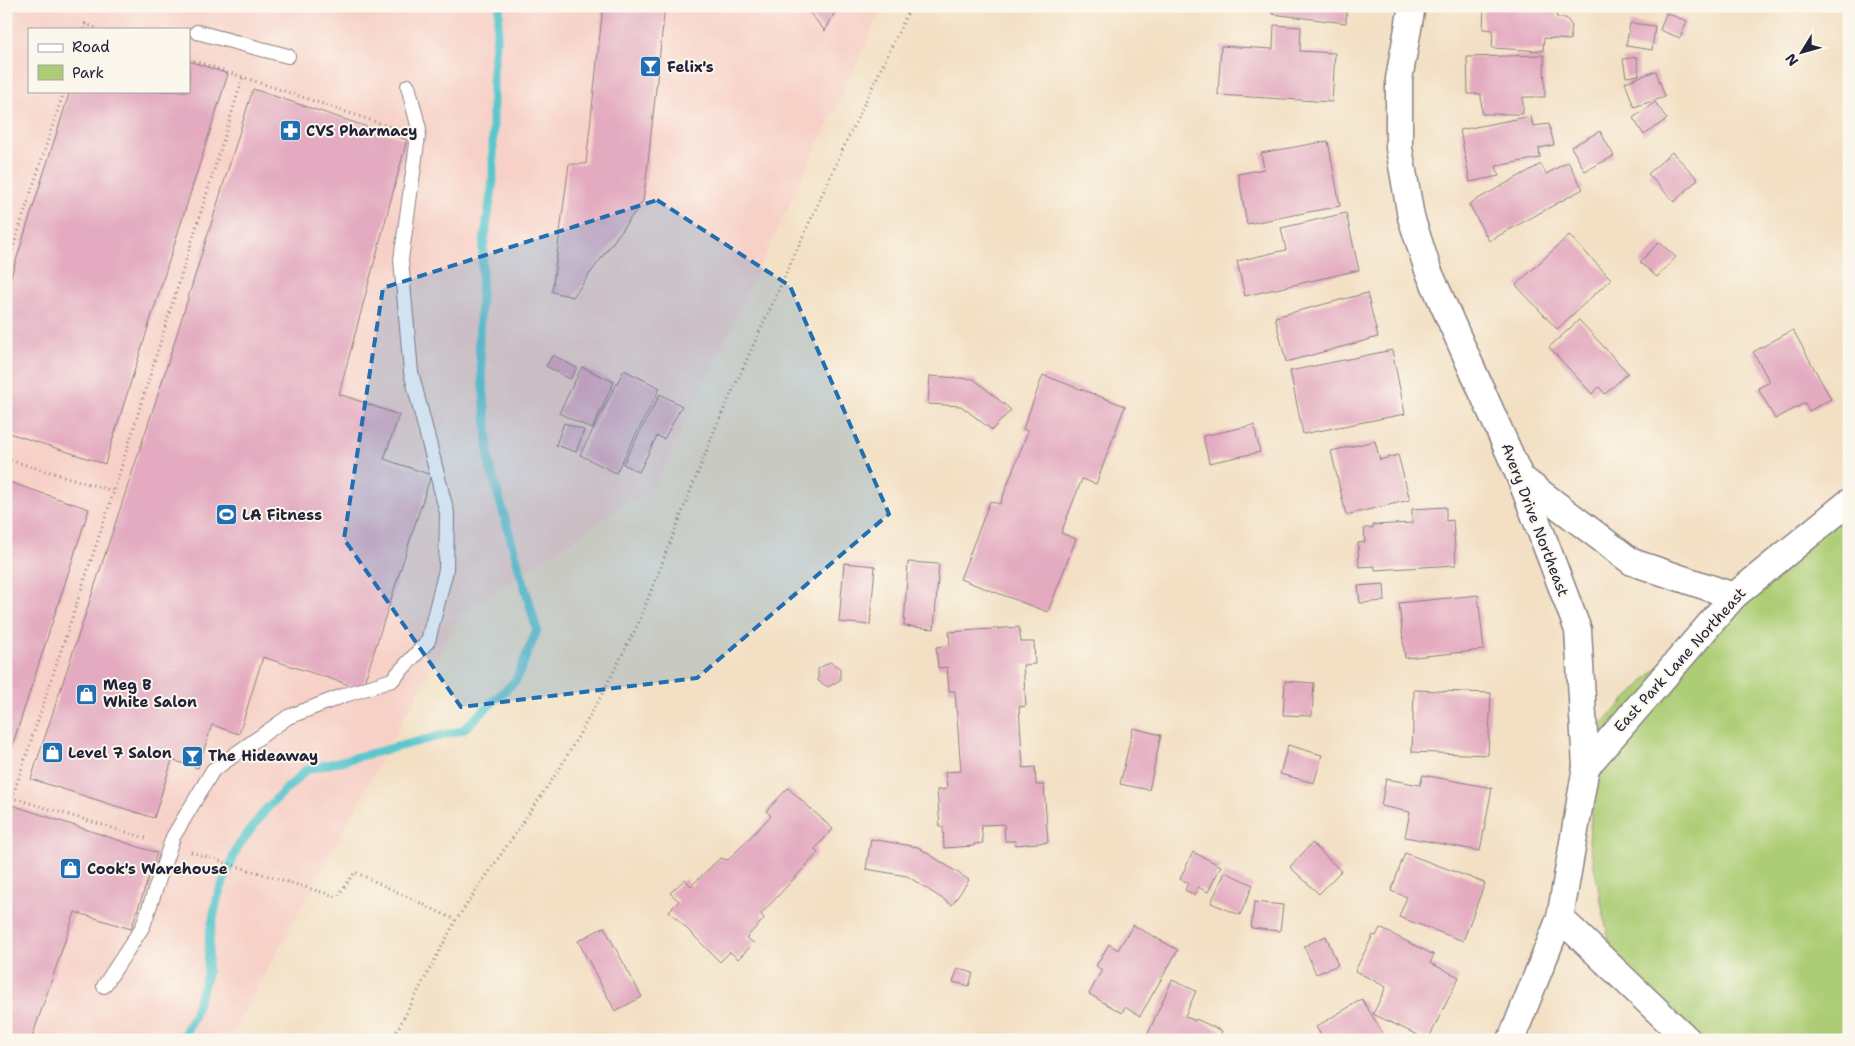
<svg xmlns="http://www.w3.org/2000/svg" width="1855" height="1046" font-family="'Shantell Sans',sans-serif">
<style>
.built{fill:#f7d1c8;fill-rule:evenodd}
.green{fill:#accd75;stroke:#677858}
.lines{fill:none;stroke-linecap:round;stroke-linejoin:round}
.stream{stroke:#5ac7cd;stroke-width:9}
.building{fill:#e3aac0}
.lane-casing{stroke:#8a8180;stroke-width:16}
.street-casing{stroke:#8a8180;stroke-width:29}
.path{stroke:#8a8180;stroke-width:3;stroke-dasharray:1 4;stroke-linecap:butt}
.lane{stroke:#fff;stroke-width:14}
.street{stroke:#fff;stroke-width:26}
.marked{fill:#1f6fb2;fill-opacity:0.2;stroke:#1f6fb2;stroke-width:4;stroke-dasharray:10 6;stroke-linejoin:round}
.labels{text-anchor:middle;stroke-width:4;stroke-linejoin:round;paint-order:stroke}
.poi-label{font-size:15px;font-weight:bold;fill:#22223b;stroke:#fbf7ec;text-anchor:start}
.street-label{font-size:15px;fill:#22223b;stroke:#fbf7ec}
</style>
<rect width="100%" height="100%" fill="#fbf7ec"/>
<filter id="ink" filterUnits="userSpaceOnUse"><feTurbulence type="fractalNoise" baseFrequency=".02" numOctaves="2"/><feDisplacementMap in="SourceGraphic" scale="10" xChannelSelector="R" yChannelSelector="G"/><feConvolveMatrix kernelMatrix="1 2 1 2 8 2 1 2 1" color-interpolation-filters="sRGB"/></filter>
<filter id="wash" filterUnits="userSpaceOnUse"><feTurbulence type="fractalNoise" baseFrequency=".0096" numOctaves="4" result="noise"/><feDisplacementMap in="SourceGraphic" scale="20" xChannelSelector="R" yChannelSelector="G"/><feGaussianBlur stdDeviation="1.12" result="paint"/><feColorMatrix in="noise" values="0 0 0 0 0 0 0 0 0 0 0 0 0 0 0 0 0 1.4 0 .05"/><feComposite in="paint" operator="in"/></filter>
<g filter="url(#wash)">
<rect width="100%" height="100%" fill="#f3e0c4"/>
<path class="built" d="M 6,6 L 882,6 L 856,65 L 656,484 L 461,614 L 229,1040 L 6,1040 ZM 29,29 L 189,29 L 189,91 L 29,91 Z"/>
<polygon class="green" points="1849,515 1849,1040 1683,1040 1613,961 1589,841 1599,726 1778,548"/>
<g class="lines">
<polyline class="stream" points="181,1040 193,1018 207,975 210,933 218,895 237,848 266,809 306,770 463,730 516,680 537,630 489,463 487,427 479,344 483,249 493,181 493,72 500,6"/>
</g>
<g id="blocks">
<g class="building">
<polygon points="603,6 665,6 647,171 643,201 573,297 552,292 569,164 586,164"/>
<polygon points="804,6 838,6 825,31"/>
<polygon points="1273,6 1347,6 1346,23 1272,14"/>
<polygon points="1484,6 1555,6 1557,18 1566,18 1572,26 1570,40 1544,38 1543,51 1492,48 1493,30 1483,29"/>
<polygon points="1666,13 1687,21 1680,38 1660,30"/>
<polygon points="1630,23 1655,26 1652,50 1626,46"/>
<polygon points="1274,25 1301,27 1300,51 1335,53 1332,102 1218,95 1221,46 1273,49"/>
<polygon points="1544,55 1545,97 1523,97 1523,114 1482,114 1481,94 1468,94 1467,57"/>
<polygon points="1637,57 1639,75 1626,77 1623,59"/>
<polygon points="189,61 228,74 105,464 6,432 6,292 70,91 189,91"/>
<polygon points="1656,71 1665,97 1634,107 1625,82"/>
<polygon points="253,89 407,140 339,394 399,415 384,459 431,475 362,689 263,657 239,734 212,725 198,768 172,760 154,818 31,779 161,385"/>
<polygon points="1655,102 1667,119 1644,135 1633,118"/>
<polygon points="1531,116 1533,126 1549,124 1554,145 1539,148 1540,158 1496,166 1499,176 1470,182 1460,130"/>
<polygon points="1600,131 1614,156 1585,171 1571,147"/>
<polygon points="1328,141 1340,206 1247,224 1238,174 1264,169 1261,153"/>
<polygon points="1672,152 1698,179 1674,202 1648,174"/>
<polygon points="1568,162 1583,189 1489,241 1469,204 1541,164 1546,174"/>
<polygon points="1346,213 1359,270 1245,296 1237,261 1286,250 1281,228"/>
<polygon points="1569,235 1611,279 1557,329 1516,285"/>
<polygon points="1659,242 1676,257 1657,277 1640,262"/>
<polygon points="1367,293 1378,337 1286,362 1275,317"/>
<polygon points="1579,320 1628,373 1605,394 1599,387 1592,394 1549,347"/>
<polygon points="1793,330 1831,399 1809,411 1805,403 1775,419 1758,388 1770,382 1753,352"/>
<polygon points="1392,350 1405,414 1303,434 1290,371"/>
<polygon points="553,355 577,368 570,379 546,366"/>
<polygon points="582,367 614,382 592,429 559,413"/>
<polygon points="624,370 660,388 616,473 580,455"/>
<polygon points="1043,375 1125,406 1096,484 1082,479 1061,533 1076,539 1048,612 960,579 990,501 1000,504 1028,431 1023,429"/>
<polygon points="930,376 974,379 1011,410 992,430 961,406 928,404"/>
<polygon points="660,394 682,406 664,439 657,436 639,472 623,464"/>
<polygon points="564,423 584,430 576,452 556,445"/>
<polygon points="1254,425 1260,452 1209,463 1203,436"/>
<polygon points="1375,441 1380,460 1398,455 1410,500 1346,515 1331,451"/>
<polygon points="6,481 89,509 7,762 6,762"/>
<polygon points="1446,507 1446,521 1453,520 1456,565 1375,570 1375,566 1359,567 1358,543 1365,542 1364,528 1373,528 1373,525 1412,523 1412,509"/>
<polygon points="908,562 939,564 934,629 904,626"/>
<polygon points="844,563 875,566 870,625 839,622"/>
<polygon points="1384,584 1385,601 1360,603 1358,586"/>
<polygon points="1478,595 1484,650 1405,658 1399,603"/>
<polygon points="1019,627 1021,642 1034,642 1035,664 1023,665 1026,706 1019,707 1023,768 1035,767 1036,785 1044,785 1048,842 1016,845 1015,841 1005,841 1004,824 981,825 983,843 974,844 974,846 944,848 943,827 940,827 937,790 947,789 945,772 961,771 955,691 949,691 947,667 938,668 936,647 950,645 949,632"/>
<polygon points="830,662 840,668 840,680 828,687 818,681 818,669"/>
<polygon points="1285,681 1314,683 1312,716 1283,715"/>
<polygon points="1414,690 1491,693 1488,755 1412,752"/>
<polygon points="1133,728 1161,735 1149,790 1120,784"/>
<polygon points="1288,745 1322,755 1314,783 1280,774"/>
<polygon points="1423,775 1492,788 1480,851 1405,837 1410,812 1381,806 1386,779 1420,785"/>
<polygon points="788,788 833,829 815,849 818,853 761,914 764,919 746,938 754,943 738,959 730,952 720,962 669,911 679,901 670,893 685,879 691,886 720,858 728,860 771,816 766,811"/>
<polygon points="6,803 157,853 131,929 75,912 31,1040 6,1040"/>
<polygon points="871,839 918,847 969,880 952,905 907,876 866,869"/>
<polygon points="1312,843 1341,871 1319,894 1290,867"/>
<polygon points="1193,852 1221,866 1208,892 1198,887 1194,895 1185,890 1188,883 1180,879"/>
<polygon points="1405,853 1485,883 1463,941 1399,917 1407,897 1391,891"/>
<polygon points="1225,872 1253,885 1240,915 1211,903"/>
<polygon points="1254,902 1283,905 1280,931 1251,928"/>
<polygon points="1133,925 1178,950 1140,1016 1125,1007 1122,1013 1089,994 1102,970 1096,966 1109,944 1118,950"/>
<polygon points="604,927 642,997 615,1011 578,941"/>
<polygon points="1380,928 1434,955 1430,963 1459,977 1428,1040 1373,1014 1386,987 1355,971 1373,935 1376,936"/>
<polygon points="1326,936 1338,965 1316,974 1304,946"/>
<polygon points="958,968 973,973 969,986 953,982"/>
<polygon points="1172,980 1196,991 1185,1016 1195,1021 1196,1019 1222,1031 1218,1040 1145,1040"/>
<polygon points="1362,999 1387,1040 1324,1040 1316,1027"/>
</g>
</g>
</g>
<g filter="url(#ink)">
<use href="#blocks" fill-opacity="0" stroke="#8a8180" stroke-width="1"/>
<g class="lines">
<defs>
<g id="lane">
<polyline points="197,32 288,56"/>
<polyline points="104,986 143,926 173,837 213,770 288,717 345,695 392,680 428,641 446,570 447,513 411,372 401,260 419,129 408,86"/>
</g>
<g id="street">
<polyline points="1412,6 1399,79 1399,148 1411,217 1428,270 1520,477 1578,630 1586,767 1560,918 1511,1040"/>
<polyline points="1520,477 1632,562 1734,596"/>
<polyline points="1586,767 1734,596 1849,502"/>
<polyline points="1560,918 1688,1040"/>
</g>
</defs>
<use href="#lane" class="lane-casing"/>
<use href="#street" class="street-casing"/>
<g class="path">
<polyline points="84,29 85,24 99,29"/>
<polyline points="189,59 394,128"/>
<polyline points="6,269 64,91"/>
<polyline points="6,459 113,491"/>
<polyline points="6,796 149,839"/>
<polyline points="12,798 114,491 243,77"/>
<polyline points="191,852 337,897 355,872 456,920"/>
<polyline points="392,1040 456,920 560,768 599,700 638,624 715,429 848,138 911,6"/>
</g>
<use href="#lane" class="lane"/>
<use href="#street" class="street"/>
</g>
</g>
<path class="marked" d="M 657,200 L 790,286 L 889,514 L 697,678 L 461,707 L 344,539 L 383,288 Z"/>
<defs>
<symbol id="bar-square" viewBox="-11 -11 22 22"><rect x="-9" y="-9" width="18" height="18" rx="4" fill="#1f6fb2" stroke="#fbf7ec"/><path d="M-6-5H6L.8 .8V4.5H3.5V6h-7V4.5H-.8V.8Z" fill="#fff"/></symbol>
<symbol id="pharmacy-square" viewBox="-11 -11 22 22"><rect x="-9" y="-9" width="18" height="18" rx="4" fill="#1f6fb2" stroke="#fbf7ec"/><path d="M-2-6h4v4h4v4h-4v4h-4v-4h-4v-4h4Z" fill="#fff"/></symbol>
<symbol id="stadium-square" viewBox="-11 -11 22 22"><rect x="-9" y="-9" width="18" height="18" rx="4" fill="#1f6fb2" stroke="#fbf7ec"/><path d="M0-5a6.5 5 0 1 0 0 10a6.5 5 0 1 0 0-10ZM-3.5-1.8h7v3.6h-7Z" fill="#fff"/></symbol>
<symbol id="shop-square" viewBox="-11 -11 22 22"><rect x="-9" y="-9" width="18" height="18" rx="4" fill="#1f6fb2" stroke="#fbf7ec"/><path d="M-5-2.5h2.3a2.7 3.5 0 0 1 5.4 0H5L5.5 6h-11ZM-1.5-2.5h3a1.5 2.3 0 0 0-3 0Z" fill="#fff"/></symbol>
</defs>
<g fill-rule="evenodd">
<use href="#bar-square" x="638" y="54" width="25" height="25"/>
<use href="#pharmacy-square" x="278" y="118" width="25" height="25"/>
<use href="#stadium-square" x="214" y="502" width="25" height="25"/>
<use href="#shop-square" x="74" y="682" width="25" height="25"/>
<use href="#shop-square" x="40" y="740" width="25" height="25"/>
<use href="#bar-square" x="180" y="744" width="25" height="25"/>
<use href="#shop-square" x="58" y="856" width="25" height="25"/>
</g>
<g class="labels">
<g class="poi-label">
<text x="667" y="72">Felix's</text>
<text x="306" y="136">CVS Pharmacy</text>
<text x="242" y="520">LA Fitness</text>
<text x="103" y="690">Meg B<tspan x="103" dy="17">White Salon</tspan></text>
<text x="68" y="758">Level 7 Salon</text>
<text x="208" y="761">The Hideaway</text>
<text x="87" y="874">Cook's Warehouse</text>
</g>
<g class="street-label">
<text transform="translate(1535 520) rotate(69)" y="5">Avery Drive Northeast</text>
<text transform="translate(1680 660) rotate(-48)" y="5">East Park Lane Northeast</text>
</g>
</g>
<rect width="1855" height="1046" fill="none" stroke="#fbf7ec" stroke-width="25"/>
<rect x="28" y="28" width="162" height="65" fill="#fbf7ec" stroke="#a4a2a5"/>
<rect x="38" y="44" width="25" height="8" fill="#ffffff" stroke="#a4a2a5"/>
<text x="72" y="52" font-size="15" fill="#22223b">Road</text>
<rect x="38" y="65" width="25" height="15" fill="#accd75" stroke="#a4a2a5"/>
<text x="72" y="78" font-size="15" fill="#22223b">Park</text>
<g transform="translate(1802 52) rotate(233)" stroke="#fbf7ec" stroke-width="4" paint-order="stroke">
<path d="M0-4L9 19L0 12L-9 19Z" fill="#22223b"/>
<text y="-8" font-size="14" font-weight="bold" text-anchor="middle" fill="#22223b">N</text>
</g>
</svg>
